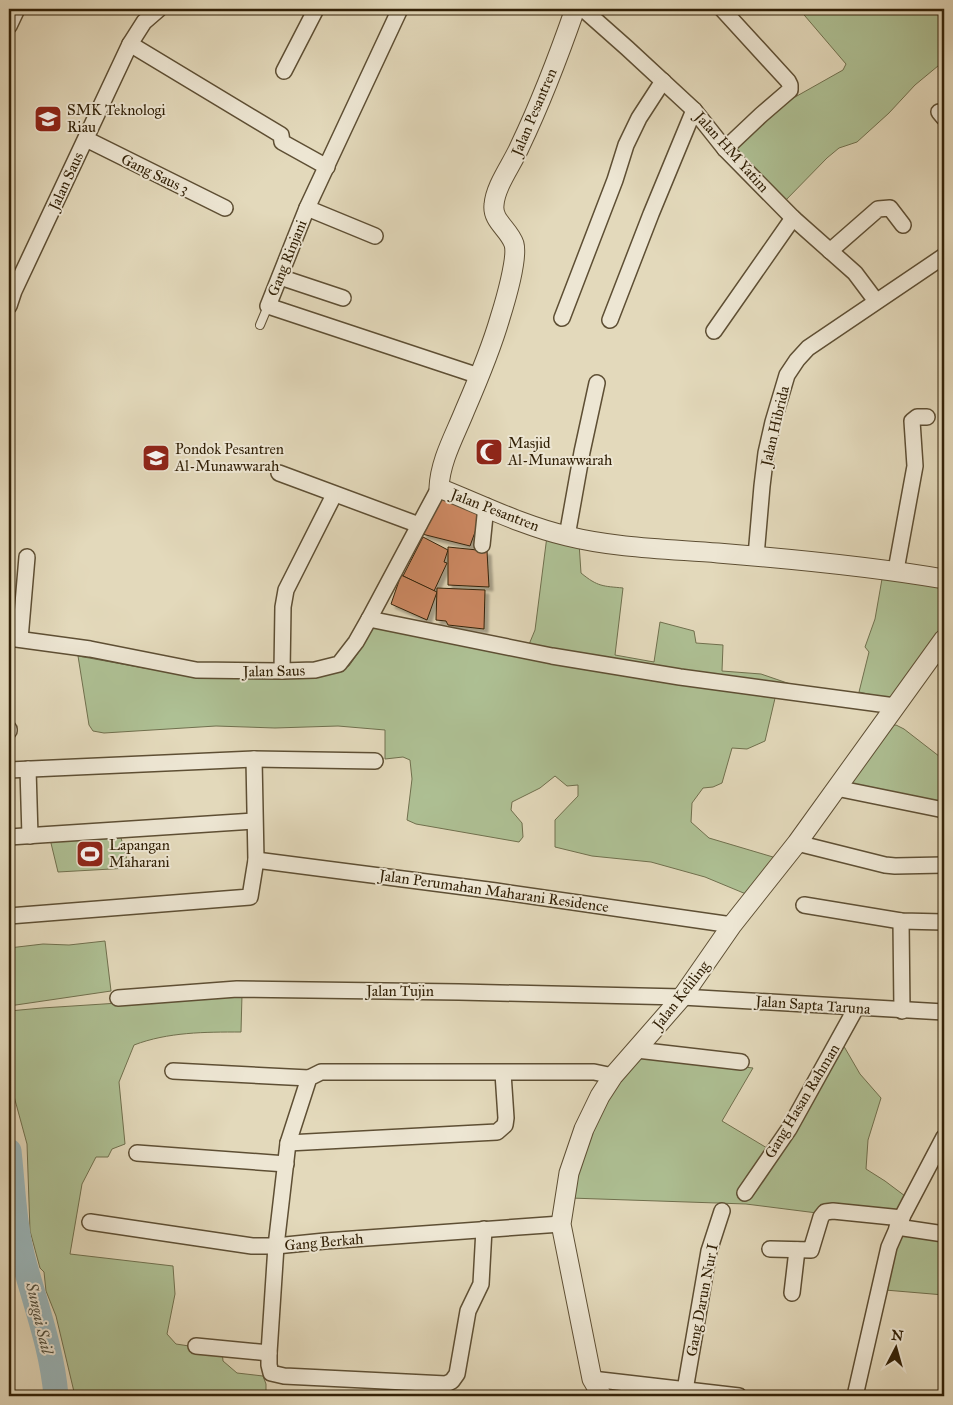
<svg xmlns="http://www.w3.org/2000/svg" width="953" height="1405" font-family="'IM FELL Great Primer',serif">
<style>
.green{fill:#aec094;stroke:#70704e}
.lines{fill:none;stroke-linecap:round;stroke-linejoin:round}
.river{stroke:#9ab7bc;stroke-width:25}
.building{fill:#cd8964;stroke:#322107;filter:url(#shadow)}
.service-casing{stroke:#5e4f34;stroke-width:10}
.minor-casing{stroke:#5e4f34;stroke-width:18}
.tertiary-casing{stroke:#5e4f34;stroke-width:21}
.service{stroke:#ede6d3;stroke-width:8}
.minor{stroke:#ede6d3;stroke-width:15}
.tertiary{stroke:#ede6d3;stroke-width:19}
.labels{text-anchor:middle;stroke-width:4;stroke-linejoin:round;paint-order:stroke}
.poi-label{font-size:15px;fill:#322107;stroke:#ede6d3;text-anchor:start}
.street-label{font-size:15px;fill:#322107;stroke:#ede6d3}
.water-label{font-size:16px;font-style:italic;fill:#514e3d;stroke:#ede6d3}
</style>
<defs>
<filter id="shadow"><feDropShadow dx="4" dy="4" stdDeviation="1" flood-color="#0004"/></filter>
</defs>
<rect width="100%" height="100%" fill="#e3d9bb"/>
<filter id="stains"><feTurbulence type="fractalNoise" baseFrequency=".004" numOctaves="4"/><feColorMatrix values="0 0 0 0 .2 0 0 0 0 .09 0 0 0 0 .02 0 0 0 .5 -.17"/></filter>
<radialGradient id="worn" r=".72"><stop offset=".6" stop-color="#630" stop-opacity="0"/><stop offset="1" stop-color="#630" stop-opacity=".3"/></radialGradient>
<g class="green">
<polygon points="799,9 944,9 944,61 915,85 889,113 857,142 839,148 827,158 783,203 730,151 772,110 843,70 846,64"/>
<path d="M 547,536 L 579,543 L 581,573 C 598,587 603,586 623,588 L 615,655 L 654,662 L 660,622 L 694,631 L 696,643 L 723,645 L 722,671 L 761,674 L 799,687 L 776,694 L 765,741 L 747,749 L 732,748 L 722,783 L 713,787 L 703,788 L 692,803 L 691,822 L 709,838 L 773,857 L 770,870 L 746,894 L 705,877 L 651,862 L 592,856 L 555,847 L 555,820 L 578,796 L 578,785 L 567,786 L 555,776 L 540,788 L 512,802 L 511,810 L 522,823 L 523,837 L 519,842 L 416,824 L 407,820 L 412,779 L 410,760 L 403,757 L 385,759 L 385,730 L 338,726 L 275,728 L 216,726 L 104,733 L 93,731 L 89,725 L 78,656 L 144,668 L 193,675 L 310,676 L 331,674 L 349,666 L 358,653 L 372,623 L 525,654 L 535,630 Z"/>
<polygon points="882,579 944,581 944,637 894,700 859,692 869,652 865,647 875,619"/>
<polygon points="896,725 904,729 944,760 944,808 842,786 887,726"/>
<polygon points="120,834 129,868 58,872 50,839"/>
<polygon points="105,941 111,991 9,1006 9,948 43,944 69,945"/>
<path d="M 242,995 L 241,1032 C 205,1032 168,1032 134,1045 L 119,1082 L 125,1144 L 112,1149 L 108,1157 L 96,1157 L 82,1184 L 70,1254 L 173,1266 L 175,1294 L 167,1334 L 176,1344 L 222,1351 L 223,1361 L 237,1373 L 263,1376 L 266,1384 L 266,1396 L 75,1396 L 56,1316 L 46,1291 L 44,1272 L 40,1268 L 30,1231 L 27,1144 L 9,1078 L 9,1011 L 42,1008 Z"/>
<polygon points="842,1043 860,1074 881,1098 868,1140 866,1169 885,1181 905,1196 899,1213 817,1213 746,1204 570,1198 592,1124 638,1055 753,1068 722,1121 777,1154"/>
<polygon points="898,1234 944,1239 944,1295 885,1290"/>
</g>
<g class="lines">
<path class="river" d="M 9,1151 C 13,1187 14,1223 23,1258 C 35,1304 52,1348 56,1396"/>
</g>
<g class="building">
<polygon points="440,494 483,510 470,546 422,534"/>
<polygon points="423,537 448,550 444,562 447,563 434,591 403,576"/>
<polygon points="448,547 487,551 489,587 448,585"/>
<polygon points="401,575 437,592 427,620 391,604"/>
<polygon points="437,588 485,590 484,629 448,625 446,621 436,620"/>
</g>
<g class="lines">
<defs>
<polyline id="service" points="260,325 268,306"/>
<g id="minor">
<polyline points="400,9 307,208 268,306 479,376"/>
<polyline points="583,9 627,48 694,110 725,149 793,218 855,273 876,301"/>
<polyline points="722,9 788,81 790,85 790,90 761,115 725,149"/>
<polyline points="9,26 17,9"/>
<polyline points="130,44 281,135 282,142 327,167"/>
<polyline points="284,71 316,9"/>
<polyline points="939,112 944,118"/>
<polyline points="86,139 225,208"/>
<polyline points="307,208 375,236"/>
<polyline points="830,251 878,209 890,208 903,225"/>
<polyline points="280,277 343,298"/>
<polyline points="9,306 14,291 130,44 144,22 159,9"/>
<polyline points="562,318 615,180 626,145 639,118 663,81"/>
<polyline points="610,320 651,214 694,110"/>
<polyline points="714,331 793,218"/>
<polyline points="279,473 419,525"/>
<polyline points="567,536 582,452 597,383"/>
<polyline points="482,545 486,506"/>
<polyline points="756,556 762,486 766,453 773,422 787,375 797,360 808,348 944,256"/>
<polyline points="896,570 915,466 912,421 917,417 927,417"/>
<polyline points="369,619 552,656 680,677 895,706"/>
<polyline points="9,638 90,649 196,670 282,671 315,670 339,664 356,642 369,619 439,488"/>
<polyline points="20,639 27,557"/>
<polyline points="282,671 283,607 286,590 334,495"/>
<polyline points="9,729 9,731"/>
<polyline points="28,769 30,836"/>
<polyline points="9,770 254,759 375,761"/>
<polyline points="836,788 944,810"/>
<polyline points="9,837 254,821"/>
<polyline points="797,843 885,865 895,866 944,865"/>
<polyline points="256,860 496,891 732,925"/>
<polyline points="804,905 901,921 944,922"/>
<polyline points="9,916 250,897 256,860 254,759"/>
<polyline points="901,921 902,1011"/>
<polyline points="118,998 237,989 459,992 682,997 944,1012"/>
<polyline points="637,1050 741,1062"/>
<polyline points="173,1071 309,1078"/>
<polyline points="288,1143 497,1132 505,1125 506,1118 503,1073"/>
<polyline points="137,1153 286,1164"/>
<polyline points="745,1193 789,1129 856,1008"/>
<polyline points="90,1222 252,1246 276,1246 325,1241 561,1224"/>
<polyline points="897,1227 944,1234"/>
<polyline points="484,1229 481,1284 468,1311 457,1374 452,1381 446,1384 284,1376 271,1373 269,1365 269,1353 276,1246 288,1143 309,1078 321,1072 594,1072 613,1076"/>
<polyline points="770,1249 811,1250 821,1217 825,1212 833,1211 902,1218"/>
<polyline points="792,1293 797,1250"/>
<polyline points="196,1346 269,1353"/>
<polyline points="592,1379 739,1396"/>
<polyline points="685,1390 709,1251 722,1211"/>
<polyline points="855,1396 889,1247 903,1215 944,1137"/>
</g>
<g id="tertiary">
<path d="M 575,9 C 559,55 541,102 520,146 C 513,163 495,186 494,205 C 492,221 509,229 514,244 C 518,258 505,302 500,318 C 491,349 478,380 465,410 C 455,435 440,461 439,488 C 480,504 523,526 567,536 C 615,548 668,549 718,553 C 793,559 869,566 944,579"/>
<polyline points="602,1396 592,1379 561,1224 569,1173 584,1129 600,1096 613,1076 682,997 732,925 797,843 944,639"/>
</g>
</defs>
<use href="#service" class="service-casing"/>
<use href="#minor" class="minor-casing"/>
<use href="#tertiary" class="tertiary-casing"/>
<use href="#service" class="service"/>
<use href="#minor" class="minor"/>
<use href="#tertiary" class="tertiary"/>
</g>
<defs>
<symbol id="school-square" viewBox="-11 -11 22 22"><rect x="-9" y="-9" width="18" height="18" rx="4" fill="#8f2418" stroke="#ede6d3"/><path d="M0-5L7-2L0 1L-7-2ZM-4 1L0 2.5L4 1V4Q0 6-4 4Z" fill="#fff"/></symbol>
<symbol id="mosque-square" viewBox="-11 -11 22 22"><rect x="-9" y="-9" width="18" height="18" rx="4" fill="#8f2418" stroke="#ede6d3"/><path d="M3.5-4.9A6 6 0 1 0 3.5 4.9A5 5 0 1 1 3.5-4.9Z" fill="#fff"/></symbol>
<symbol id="stadium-square" viewBox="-11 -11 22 22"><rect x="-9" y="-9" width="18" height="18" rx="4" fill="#8f2418" stroke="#ede6d3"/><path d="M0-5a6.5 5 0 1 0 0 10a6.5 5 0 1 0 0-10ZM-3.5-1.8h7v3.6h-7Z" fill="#fff"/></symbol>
</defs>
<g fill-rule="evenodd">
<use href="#school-square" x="32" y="103" width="32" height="32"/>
<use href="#mosque-square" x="473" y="436" width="32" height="32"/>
<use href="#school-square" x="140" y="442" width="32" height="32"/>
<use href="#stadium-square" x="74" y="838" width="32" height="32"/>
</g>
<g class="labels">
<g class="poi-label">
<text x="67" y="115">SMK Teknologi<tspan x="67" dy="17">Riau</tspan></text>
<text x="508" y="448">Masjid<tspan x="508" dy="17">Al-Munawwarah</tspan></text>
<text x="175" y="454">Pondok Pesantren<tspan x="175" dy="17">Al-Munawwarah</tspan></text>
<text x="109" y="850">Lapangan<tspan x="109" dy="17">Maharani</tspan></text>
</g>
<g class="street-label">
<text transform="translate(534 112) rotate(-67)" y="5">Jalan Pesantren</text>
<text transform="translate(732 152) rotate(48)" y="5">Jalan HM Yatim</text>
<text transform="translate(155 174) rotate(26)" y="5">Gang Saus 3</text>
<text transform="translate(66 181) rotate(-65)" y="5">Jalan Saus</text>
<text transform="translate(287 258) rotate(-68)" y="5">Gang Rinjani</text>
<text transform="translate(775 426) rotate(-77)" y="5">Jalan Hibrida</text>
<text transform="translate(495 510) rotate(21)" y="5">Jalan Pesantren</text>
<text transform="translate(274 671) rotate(-1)" y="5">Jalan Saus</text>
<text transform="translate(494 891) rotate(8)" y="5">Jalan Perumahan Maharani Residence</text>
<text x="400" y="996">Jalan Tujin</text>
<text transform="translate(681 995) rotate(-52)" y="5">Jalan Keliling</text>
<text transform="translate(813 1005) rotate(4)" y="5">Jalan Sapta Taruna</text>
<text transform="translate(802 1101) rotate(-59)" y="5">Gang Hasan Rahman</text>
<text transform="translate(324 1242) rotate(-5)" y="5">Gang Berkah</text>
<text transform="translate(702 1300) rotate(-79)" y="5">Gang Darun Nur I</text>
</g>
<g class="water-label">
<text transform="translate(40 1318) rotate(77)" y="6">Sungai Sail</text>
</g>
</g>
<rect width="953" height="1405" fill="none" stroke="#e3d9bb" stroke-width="30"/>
<rect x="10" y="10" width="933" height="1385" fill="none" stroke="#322107" stroke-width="2.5"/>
<rect x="15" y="15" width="923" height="1375" fill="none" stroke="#322107"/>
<g transform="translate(896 1348) rotate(6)" stroke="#ede6d3" stroke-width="4" paint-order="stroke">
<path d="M0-4L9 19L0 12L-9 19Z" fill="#322107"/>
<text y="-8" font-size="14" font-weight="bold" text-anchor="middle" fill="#322107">N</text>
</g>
<rect width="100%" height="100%" filter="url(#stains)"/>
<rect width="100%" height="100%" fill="url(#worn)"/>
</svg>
